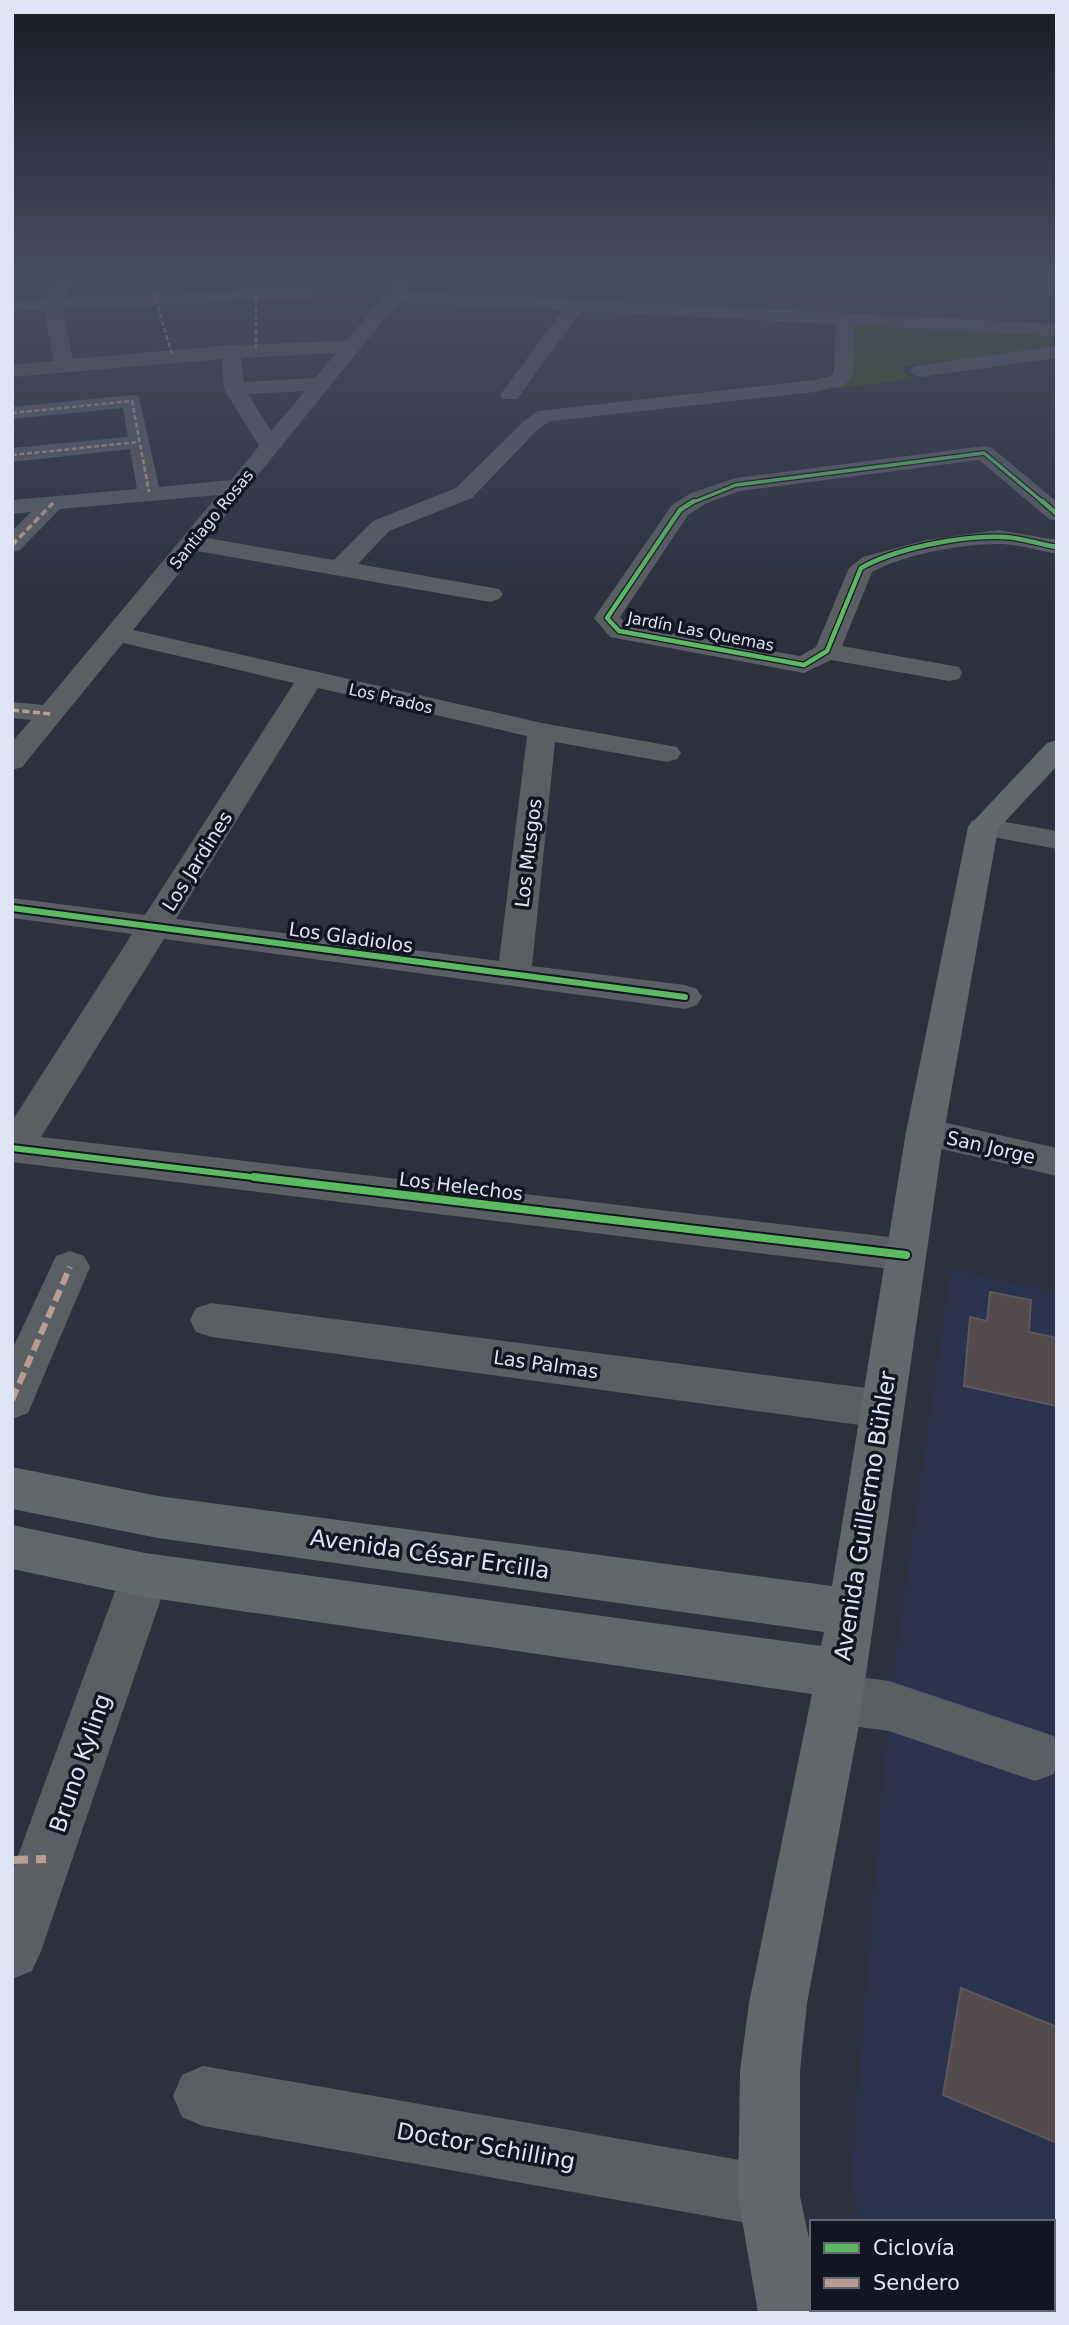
<svg xmlns="http://www.w3.org/2000/svg" width="1069" height="2325" font-family="'DejaVu Sans',sans-serif">
<style>
.built{fill:#2a324e}
.green{fill:#375114}
.building{fill:#534b4c;stroke:#5c585d;stroke-width:2}
.lines{fill:none;stroke-linecap:round;stroke-linejoin:round}
.minor{fill:#5a5f64;fill-rule:evenodd}
.major{fill:#61686c;fill-rule:evenodd}
.quiet-far3{stroke:#b99d93;stroke-width:2.5;stroke-dasharray:5 2.5;stroke-linecap:butt}
.quiet-far2{stroke:#b99d93;stroke-width:3.5;stroke-dasharray:7 3.5;stroke-linecap:butt}
.quiet-far1{stroke:#b99d93;stroke-width:6;stroke-dasharray:12 6;stroke-linecap:butt}
.quiet{stroke:#b99d93;stroke-width:8;stroke-dasharray:16 8;stroke-linecap:butt}
.cycleway-far3-casing{stroke:#121621;stroke-width:6}
.cycleway-far2-casing{stroke:#121621;stroke-width:7}
.cycleway-far1-casing{stroke:#121621;stroke-width:10}
.cycleway-casing{stroke:#121621;stroke-width:12}
.cycleway-far3{stroke:#5cba63;stroke-width:3.5}
.cycleway-far2{stroke:#5cba63;stroke-width:4.5}
.cycleway-far1{stroke:#5cba63;stroke-width:6}
.cycleway{stroke:#5cba63;stroke-width:8}
.labels{text-anchor:middle;stroke-width:7;stroke-linejoin:round;paint-order:stroke}
.far-street-label{font-size:16px;fill:#dee4f4;stroke:#121621}
.street-label{font-size:19px;fill:#dee4f4;stroke:#121621}
.near-street-label{font-size:23px;fill:#dee4f4;stroke:#121621}
</style>
<rect width="100%" height="100%" fill="#2d313e"/>
<polygon class="built" points="951,1269 1057,1293 1057,2313 878,2313 877,2309 1053,2309 1053,2222 860,2222 851,2178 889,1706"/>
<polygon class="green" points="853,322 1052,333 1051,348 898,367 913,379 833,389 841,386"/>
<g class="building">
<polygon points="990,1292 1031,1300 1029,1332 1057,1338 1057,1406 964,1386 970,1317 987,1321"/>
<polygon points="961,1988 1057,2027 1057,2143 943,2095"/>
</g>
<g class="lines">
<g class="minor">
<path d="M 57,277 L 75,277 L 64,298 L 312,288 L 321,293 L 312,298 L 62,309 L 73,359 L 231,345 L 346,341 L 400,277 L 418,277 L 407,291 L 1057,324 L 1057,336 L 854,325 L 854,372 L 845,385 L 815,392 L 551,421 L 539,428 L 472,498 L 389,531 L 358,564 L 499,589 L 503,594 L 499,599 L 490,602 L 197,551 L 133,630 L 542,723 L 677,747 L 681,753 L 677,759 L 667,762 L 555,742 L 532,966 L 685,985 L 697,989 L 702,997 L 697,1005 L 685,1009 L 164,939 L 41,1137 L 906,1239 L 920,1244 L 926,1255 L 920,1266 L 906,1271 L 12,1162 L 12,1121 L 132,934 L 12,918 L 12,898 L 145,915 L 294,683 L 123,643 L 22,767 L 12,770 L 12,742 L 31,720 L 12,718 L 12,702 L 43,705 L 218,495 L 60,509 L 20,550 L 12,552 L 12,531 L 31,512 L 12,514 L 12,500 L 137,489 L 130,449 L 12,462 L 12,448 L 128,437 L 123,408 L 12,419 L 12,407 L 132,395 L 139,397 L 159,487 L 231,480 L 259,446 L 224,389 L 222,359 L 12,377 L 12,365 L 54,361 L 44,310 L 12,311 L 12,301 L 46,299 ZM 398,302 L 563,310 L 500,395 L 503,399 L 517,399 L 581,311 L 836,324 L 834,372 L 831,376 L 815,380 L 538,411 L 525,420 L 456,488 L 373,521 L 334,560 L 207,538 ZM 336,353 L 315,378 L 244,382 L 241,358 ZM 305,391 L 271,431 L 248,394 ZM 318,688 L 527,736 L 499,961 L 176,919 Z"/>
<polygon points="1057,346 1057,358 920,377 913,375 910,371 913,367 920,365"/>
<path d="M 984,446 L 992,448 L 1057,502 L 1057,521 L 1049,519 L 979,460 L 740,491 L 707,503 L 688,515 L 620,617 L 627,625 L 800,656 L 816,647 L 849,568 L 863,557 L 926,540 L 998,530 L 1057,540 L 1057,554 C 1039,551 1022,545 1003,544 C 966,543 904,554 872,572 L 842,646 L 959,667 L 962,673 L 959,679 L 949,681 L 831,660 L 804,673 L 610,637 L 594,618 L 672,505 L 691,493 L 736,478 Z"/>
<polygon points="983,818 1057,831 1057,849 972,833 968,827 972,821"/>
<polygon points="925,1118 1057,1148 1057,1176 912,1142 906,1132 912,1122"/>
<polygon points="70,1251 84,1256 90,1267 28,1413 12,1419 12,1350 56,1256"/>
<polygon points="211,1303 882,1390 898,1396 904,1409 898,1422 882,1428 211,1337 196,1332 190,1320 196,1308"/>
<polygon points="145,1553 162,1559 169,1575 41,1951 32,1971 12,1979 12,1872 121,1575 128,1559"/>
<path d="M 837,1674 L 889,1681 L 1054,1736 C 1058,1748 1058,1762 1054,1774 L 1035,1781 L 889,1731 L 837,1724 L 819,1717 L 811,1699 L 819,1681 Z"/>
<polygon points="203,2066 769,2165 791,2174 800,2196 791,2218 769,2227 203,2126 182,2117 173,2096 182,2075"/>
</g>
<polygon class="major" points="1057,740 1057,766 998,829 944,1132 858,1730 807,2003 800,2071 800,2196 812,2253 812,2309 823,2309 824,2313 758,2313 738,2196 740,2071 749,2003 812,1694 145,1597 12,1569 12,1525 145,1553 821,1646 824,1632 158,1538 12,1509 12,1467 158,1496 832,1586 906,1132 968,827 1047,743"/>
<g class="quiet-far3">
<polyline points="160,277 156,300 172,355"/>
<polyline points="256,277 256,349"/>
<polyline points="12,413 132,401 149,492"/>
<polyline points="12,455 139,442"/>
</g>
<g class="quiet-far2">
<polyline points="12,545 53,503"/>
<polyline points="12,710 51,714"/>
</g>
<polyline class="quiet-far1" points="12,1400 70,1267"/>
<polyline class="quiet" points="12,1860 46,1859"/>
<defs>
<polyline id="cycleway-far3" points="691,503 736,485 984,453 1044,503"/>
<g id="cycleway-far2">
<path d="M 694,501 L 680,510 L 607,618 L 619,631 L 804,665 L 827,651 L 861,568 C 896,548 963,535 1004,537 C 1022,538 1039,544 1057,547"/>
<polyline points="1042,501 1057,514"/>
</g>
<g id="cycleway-far1">
<polyline points="12,908 685,997"/>
<polyline points="12,1148 269,1179"/>
</g>
<polyline id="cycleway" points="254,1177 906,1255"/>
</defs>
<use href="#cycleway-far3" class="cycleway-far3-casing"/>
<use href="#cycleway-far2" class="cycleway-far2-casing"/>
<use href="#cycleway-far1" class="cycleway-far1-casing"/>
<use href="#cycleway" class="cycleway-casing"/>
<use href="#cycleway-far3" class="cycleway-far3"/>
<use href="#cycleway-far2" class="cycleway-far2"/>
<use href="#cycleway-far1" class="cycleway-far1"/>
<use href="#cycleway" class="cycleway"/>
</g>
<linearGradient id="sky" x2="0" y2="1"><stop stop-color="#191b22"/><stop offset="0.46" stop-color="#464e63"/><stop offset="1" stop-color="#464e63" stop-opacity="0"/></linearGradient>
<rect width="1069" height="602" fill="url(#sky)"/>
<g class="labels">
<g class="far-street-label">
<text transform="translate(211 519) rotate(-51)" y="6">Santiago Rosas</text>
<text transform="translate(701 631) rotate(11)" y="6">Jardín Las Quemas</text>
<text transform="translate(391 698) rotate(13)" y="6">Los Prados</text>
</g>
<g class="street-label">
<text transform="translate(528 853) rotate(-83)" y="7">Los Musgos</text>
<text transform="translate(197 861) rotate(-58)" y="7">Los Jardines</text>
<text transform="translate(351 937) rotate(8)" y="7">Los Gladiolos</text>
<text transform="translate(991 1147) rotate(13)" y="7">San Jorge</text>
<text transform="translate(461 1186) rotate(7)" y="7">Los Helechos</text>
<text transform="translate(546 1364) rotate(8)" y="7">Las Palmas</text>
</g>
<g class="near-street-label">
<text transform="translate(865 1516) rotate(-81)" y="8">Avenida Guillermo Bühler</text>
<text transform="translate(430 1554) rotate(8)" y="8">Avenida César Ercilla</text>
<text transform="translate(80 1763) rotate(-71)" y="8">Bruno Kyling</text>
<text transform="translate(486 2146) rotate(10)" y="8">Doctor Schilling</text>
</g>
</g>
<rect width="1069" height="2325" fill="none" stroke="#dee4f4" stroke-width="28"/>
<rect x="810" y="2220" width="245" height="91" fill="#121621" stroke="#646875" stroke-width="2"/>
<rect x="824" y="2243" width="35" height="10" fill="#5cba63" stroke="#646875" stroke-width="2"/>
<text x="873" y="2255" font-size="21" fill="#dee4f4">Ciclovía</text>
<rect x="824" y="2278" width="35" height="10" fill="#b99d93" stroke="#646875" stroke-width="2"/>
<text x="873" y="2290" font-size="21" fill="#dee4f4">Sendero</text>
</svg>
